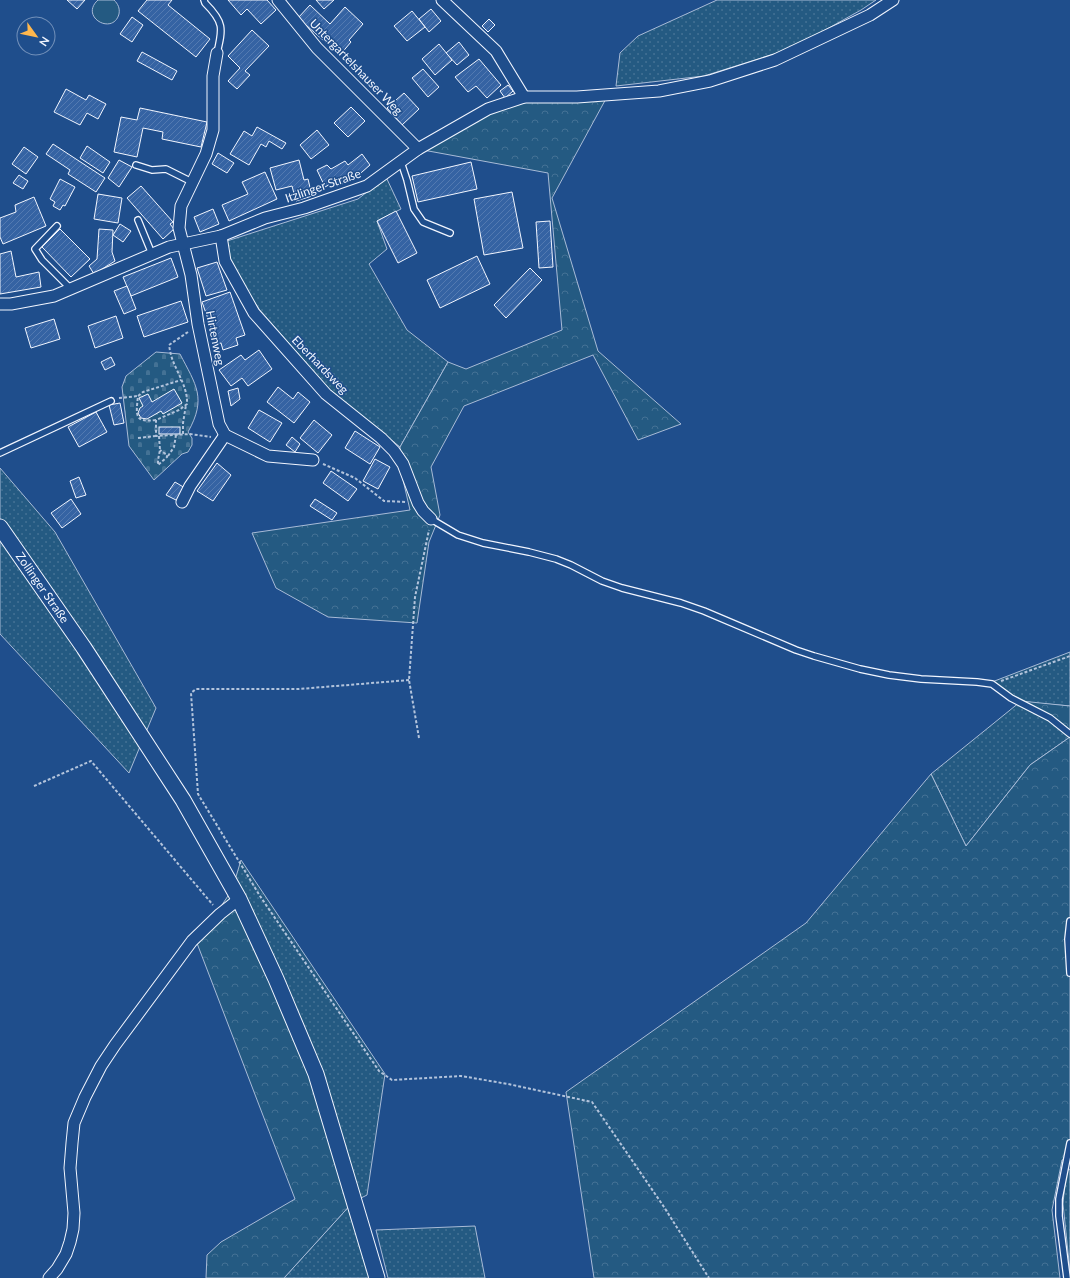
<svg xmlns="http://www.w3.org/2000/svg" width="1070" height="1278" font-family="Lato,sans-serif">
<style>
.green{fill:url(#green-dots);stroke:#a8bbd7}
.forest{fill:url(#forest-crowns);stroke:#a8bbd7}
.cemetery{fill:url(#cemetery-stones);stroke:#a8bbd7}
.pitch{fill:#245a82;stroke:#a8bbd7}
.building{fill:url(#building-hatch);stroke:#f2f6ff}
.lines{fill:none;stroke-linecap:round;stroke-linejoin:round}
.service-casing{stroke:#f2f6ff;stroke-width:8}
.minor-casing{stroke:#f2f6ff;stroke-width:13}
.secondary-casing{stroke:#f2f6ff;stroke-width:17}
.path{stroke:#b3c4dc;stroke-width:2;stroke-dasharray:3 2;stroke-linecap:butt}
.service{stroke:#1f4e8c;stroke-width:5.5}
.minor{stroke:#1f4e8c;stroke-width:11}
.secondary{stroke:#1f4e8c;stroke-width:15}
.labels{text-anchor:middle;stroke-width:3;stroke-linejoin:round;paint-order:stroke}
.street-label{font-size:12px;fill:#f2f6ff;stroke:#1f4e8c}
</style>
<defs>
<pattern id="green-dots" width="8" height="8" patternUnits="userSpaceOnUse"><rect width="8" height="8" fill="#245a82"/><path d="M2 2h.1M6 6h.1" fill="none" stroke="#447295" stroke-width="1.8" stroke-linecap="round"/></pattern>
<pattern id="forest-crowns" width="20" height="18" patternUnits="userSpaceOnUse"><rect width="20" height="18" fill="#245a82"/><path d="M2 6a3 3 0 1 1 6 0M12 15a3 3 0 1 1 6 0" fill="none" stroke="#447295"/></pattern>
<pattern id="cemetery-stones" width="16" height="16" patternUnits="userSpaceOnUse"><rect width="16" height="16" fill="#245a82"/><path d="M2 7V4a2 2 0 0 1 4 0v3zM10 15v-3a2 2 0 0 1 4 0v3z" fill="#447295"/></pattern>
<pattern id="building-hatch" width="6" height="6" patternUnits="userSpaceOnUse"><rect width="6" height="6" fill="#3563a3"/><path d="M-1 1l2-2M0 6l6-6M5 7l2-2" fill="none" stroke="#537ab1"/></pattern>
</defs>
<rect width="100%" height="100%" fill="#1f4e8c"/>
<g class="green">
<polygon points="717,0 876,0 861,10 793,48 704,76 616,86 620,53 638,36"/>
<polygon points="386,177 401,209 377,221 387,249 369,264 407,330 448,362 400,447 330,390 259,309 229,263 227,241 358,199"/>
<polygon points="0,468 55,532 156,708 129,773 0,634"/>
<polygon points="1070,652 1070,706 1022,702 1070,735 1070,737 1030,765 966,846 931,774 1020,702 992,682"/>
<polygon points="241,860 385,1074 367,1195 353,1202 371,1278 284,1278 353,1202 232,890"/>
<polygon points="1070,1169 1070,1271 1063,1204 1066,1171"/>
<polygon points="475,1226 485,1278 388,1278 376,1230"/>
</g>
<g class="forest">
<polygon points="608,95 552,198 598,351 681,424 638,440 593,355 464,406 431,467 440,515 429,542 417,623 328,617 276,588 252,533 410,510 400,467 400,447 448,362 466,369 562,330 548,173 423,150 420,143 502,98"/>
<polygon points="1021,701 1070,706 1070,735"/>
<polygon points="1070,737 1070,1158 1062,1160 1052,1210 1060,1278 594,1278 566,1092 806,923 931,774 966,846 1030,765"/>
<polygon points="232,890 312,1075 353,1202 284,1278 206,1278 207,1255 221,1242 295,1199 195,938 209,924"/>
</g>
<path class="cemetery" d="M 156,352 L 180,354 C 196,385 207,398 188,432 L 192,438 L 192,445 L 188,452 L 182,454 L 154,480 L 129,446 L 122,387 L 126,376 Z"/>
<path class="pitch" d="M 98,0 L 114,0 C 118,4 120,8 119,14 C 113,36 79,17 98,0 Z"/>
<g class="building">
<polygon points="67,0 85,0 77,9"/>
<polygon points="147,0 172,0 168,5 210,39 196,57 138,11"/>
<polygon points="228,0 267,0 276,10 261,24 247,9 241,15"/>
<polygon points="316,0 334,0 324,9"/>
<polygon points="310,5 330,24 345,7 363,24 349,40 351,42 340,55 298,18"/>
<polygon points="431,9 441,21 429,32 419,19"/>
<polygon points="412,11 425,27 407,41 394,26"/>
<polygon points="132,17 143,25 132,42 120,34"/>
<polygon points="489,19 495,25 488,32 482,26"/>
<polygon points="252,30 269,46 245,71 250,75 237,89 228,81 240,68 228,56"/>
<polygon points="459,42 469,55 457,65 446,53"/>
<polygon points="439,44 452,60 435,75 422,59"/>
<polygon points="142,52 177,71 172,80 137,61"/>
<polygon points="479,59 501,85 487,98 476,86 468,92 455,77"/>
<polygon points="423,69 439,87 428,97 412,78"/>
<polygon points="508,85 513,91 505,98 500,91"/>
<polygon points="66,89 86,100 89,95 106,104 98,119 87,113 80,125 54,112"/>
<polygon points="404,93 419,109 402,125 387,108"/>
<polygon points="351,107 365,121 348,137 334,123"/>
<polygon points="140,108 207,122 201,147 162,139 163,132 143,128 137,157 114,152 121,117 137,120"/>
<polygon points="257,127 286,143 282,149 269,141 266,147 261,144 249,165 230,154 244,131 252,136"/>
<polygon points="317,130 329,145 311,159 300,145"/>
<polygon points="53,144 105,178 96,192 68,174 70,170 46,154"/>
<polygon points="87,146 110,162 103,173 80,158"/>
<polygon points="24,147 38,157 26,174 12,164"/>
<polygon points="218,153 234,163 227,173 212,164"/>
<polygon points="362,154 370,165 354,179 337,186 334,182 325,187 317,170 327,165 331,169 345,161 348,165"/>
<polygon points="119,160 132,167 119,187 108,178"/>
<polygon points="299,160 304,180 308,179 312,196 296,201 292,186 276,190 270,168"/>
<polygon points="471,162 477,189 418,202 412,176"/>
<polygon points="265,172 277,199 229,221 222,205 248,194 242,182"/>
<polygon points="19,175 28,181 23,189 13,183"/>
<polygon points="60,179 75,187 65,206 63,205 60,210 53,206 55,202 50,199"/>
<polygon points="141,186 173,222 170,224 174,229 163,239 127,198"/>
<polygon points="512,192 523,248 484,255 474,199"/>
<polygon points="98,194 122,198 118,223 94,219"/>
<polygon points="34,197 46,226 3,244 0,237 0,218 16,212 15,205"/>
<polygon points="213,209 219,224 200,232 194,217"/>
<polygon points="396,211 417,253 398,263 377,221"/>
<polygon points="550,221 553,267 539,268 536,222"/>
<polygon points="120,224 131,231 123,242 113,235"/>
<polygon points="60,229 90,259 71,277 42,247"/>
<polygon points="99,229 113,230 112,252 115,261 94,274 89,266 97,259"/>
<polygon points="11,251 16,277 39,272 41,287 0,294 0,254"/>
<polygon points="477,256 490,284 440,308 427,280"/>
<polygon points="171,258 178,277 131,296 123,277"/>
<polygon points="217,262 227,290 206,296 197,268"/>
<polygon points="530,268 542,280 506,318 494,305"/>
<polygon points="127,286 136,309 124,314 114,291"/>
<polygon points="230,292 245,335 236,338 238,345 223,350 221,343 217,344 202,302"/>
<polygon points="181,301 188,322 144,337 137,316"/>
<polygon points="116,316 123,338 95,348 88,326"/>
<polygon points="54,319 60,339 31,348 25,328"/>
<polygon points="259,350 272,369 248,386 242,378 231,386 219,370 241,355 245,360"/>
<polygon points="111,357 115,365 105,370 101,362"/>
<polygon points="278,387 293,399 298,392 310,402 294,423 267,402"/>
<polygon points="238,388 240,399 231,406 228,391"/>
<polygon points="174,389 182,403 163,414 161,411 147,419 141,418 138,413 140,408 143,406 139,398 148,394 152,402"/>
<polygon points="120,403 124,423 114,425 109,405"/>
<polygon points="259,410 282,423 270,442 248,428"/>
<polygon points="96,412 107,432 79,447 68,427"/>
<polygon points="314,420 332,435 318,453 300,438"/>
<rect x="159" y="427" width="21" height="7"/>
<polygon points="355,431 380,447 370,464 345,448"/>
<polygon points="292,437 300,444 295,452 286,445"/>
<polygon points="375,459 390,467 378,489 363,481"/>
<polygon points="217,463 231,475 213,501 197,491"/>
<polygon points="331,471 357,489 348,501 323,483"/>
<polygon points="79,477 86,495 76,498 70,481"/>
<polygon points="175,482 185,488 178,501 166,495"/>
<polygon points="71,499 81,514 62,528 51,513"/>
<polygon points="315,499 337,513 332,520 310,506"/>
</g>
<g class="lines">
<defs>
<g id="service">
<path d="M 204,0 L 205,3 C 224,22 223,28 217,53"/>
<polyline points="401,162 407,180 414,209 423,222 450,233"/>
<polyline points="136,165 152,170 166,169 192,182"/>
<polyline points="138,220 152,254"/>
<polyline points="57,226 35,249 42,260 71,289"/>
<polyline points="0,453 111,401"/>
<polyline points="431,519 458,535 483,543 529,552 556,559 571,565 602,581 622,588 681,603 704,611 796,650 814,656 860,669 889,675 921,679 977,682 992,684 1011,698 1050,718 1070,734"/>
<polyline points="1070,921 1068,939 1070,973"/>
<polyline points="1067,1278 1059,1216 1059,1199 1070,1143"/>
</g>
<g id="minor">
<polyline points="278,0 317,48 418,149"/>
<polyline points="442,0 496,51 524,97"/>
<polyline points="217,53 213,76 213,130 206,154 181,206 179,228 191,275 198,324 219,424 225,435 268,456 313,460"/>
<polyline points="221,236 225,261 254,313 326,394 381,438 394,451 403,464 418,503 423,511 431,519"/>
<polyline points="0,304 11,304 54,296 169,247 221,236 265,218 304,208 367,186 418,149 488,109 524,97 577,97 659,91 710,81 775,60 870,15 893,0"/>
<polyline points="182,502 190,486 225,435"/>
<polyline points="49,1278 57,1269 66,1254 70,1242 73,1229 74,1213 70,1168 72,1143 74,1123 85,1097 101,1066 115,1045 192,941 220,914 239,899"/>
</g>
<g id="secondary">
<path id="s1" d="M 0,527 L 84,648 L 183,800 L 239,899 L 276,979 L 316,1074 L 377,1278"/>
</g>
</defs>
<use href="#service" class="service-casing"/>
<use href="#minor" class="minor-casing"/>
<use href="#secondary" class="secondary-casing"/>
<g class="path">
<path d="M 188,332 L 169,345 C 170,351 171,356 173,361 C 178,374 188,389 187,404 L 179,410 L 156,420 L 156,436 L 190,434 L 211,437"/>
<polyline points="119,398 138,396"/>
<path d="M 156,420 C 134,423 136,415 138,396 L 143,392 L 181,380"/>
<polyline points="183,434 183,423 186,405"/>
<polyline points="159,436 160,450 158,460 158,465 167,457 167,455 160,450"/>
<polyline points="138,438 156,436"/>
<polyline points="168,456 174,447 176,435"/>
<polyline points="323,464 355,478 384,501 406,502"/>
<polyline points="409,680 299,689 196,689 191,693 198,794 260,896 379,1071 392,1080 461,1076 508,1084 592,1102 664,1207 709,1278"/>
<polyline points="1001,681 1070,656"/>
<polyline points="419,738 409,680 415,597 429,530"/>
<polyline points="34,786 91,761 213,905"/>
</g>
<use href="#service" class="service"/>
<use href="#minor" class="minor"/>
<use href="#secondary" class="secondary"/>
</g>
<g class="labels">
<g class="street-label">
<text transform="translate(356 67) rotate(46)" y="4">Untergartelshauser Weg</text>
<text transform="translate(323 186) rotate(-19)" y="4">Itzlinger Straße</text>
<text transform="translate(215 338) rotate(79)" y="4">Hirtenweg</text>
<text transform="translate(320 365) rotate(46)" y="4">Eberhardsweg</text>
<text dy="4" stroke="none"><textPath href="#s1" startOffset="74">Zollinger Straße</textPath></text>
</g>
</g>
<g transform="translate(36 36) rotate(123)"><circle r="19" fill="#1f4e8c" stroke="#7391ba"/>
<path d="M0-3L7 15L0 10L-7 15Z" fill="#ffb74d"/>
<text y="-6" font-size="11" font-weight="bold" text-anchor="middle" fill="#f2f6ff">N</text>
</g>
</svg>
